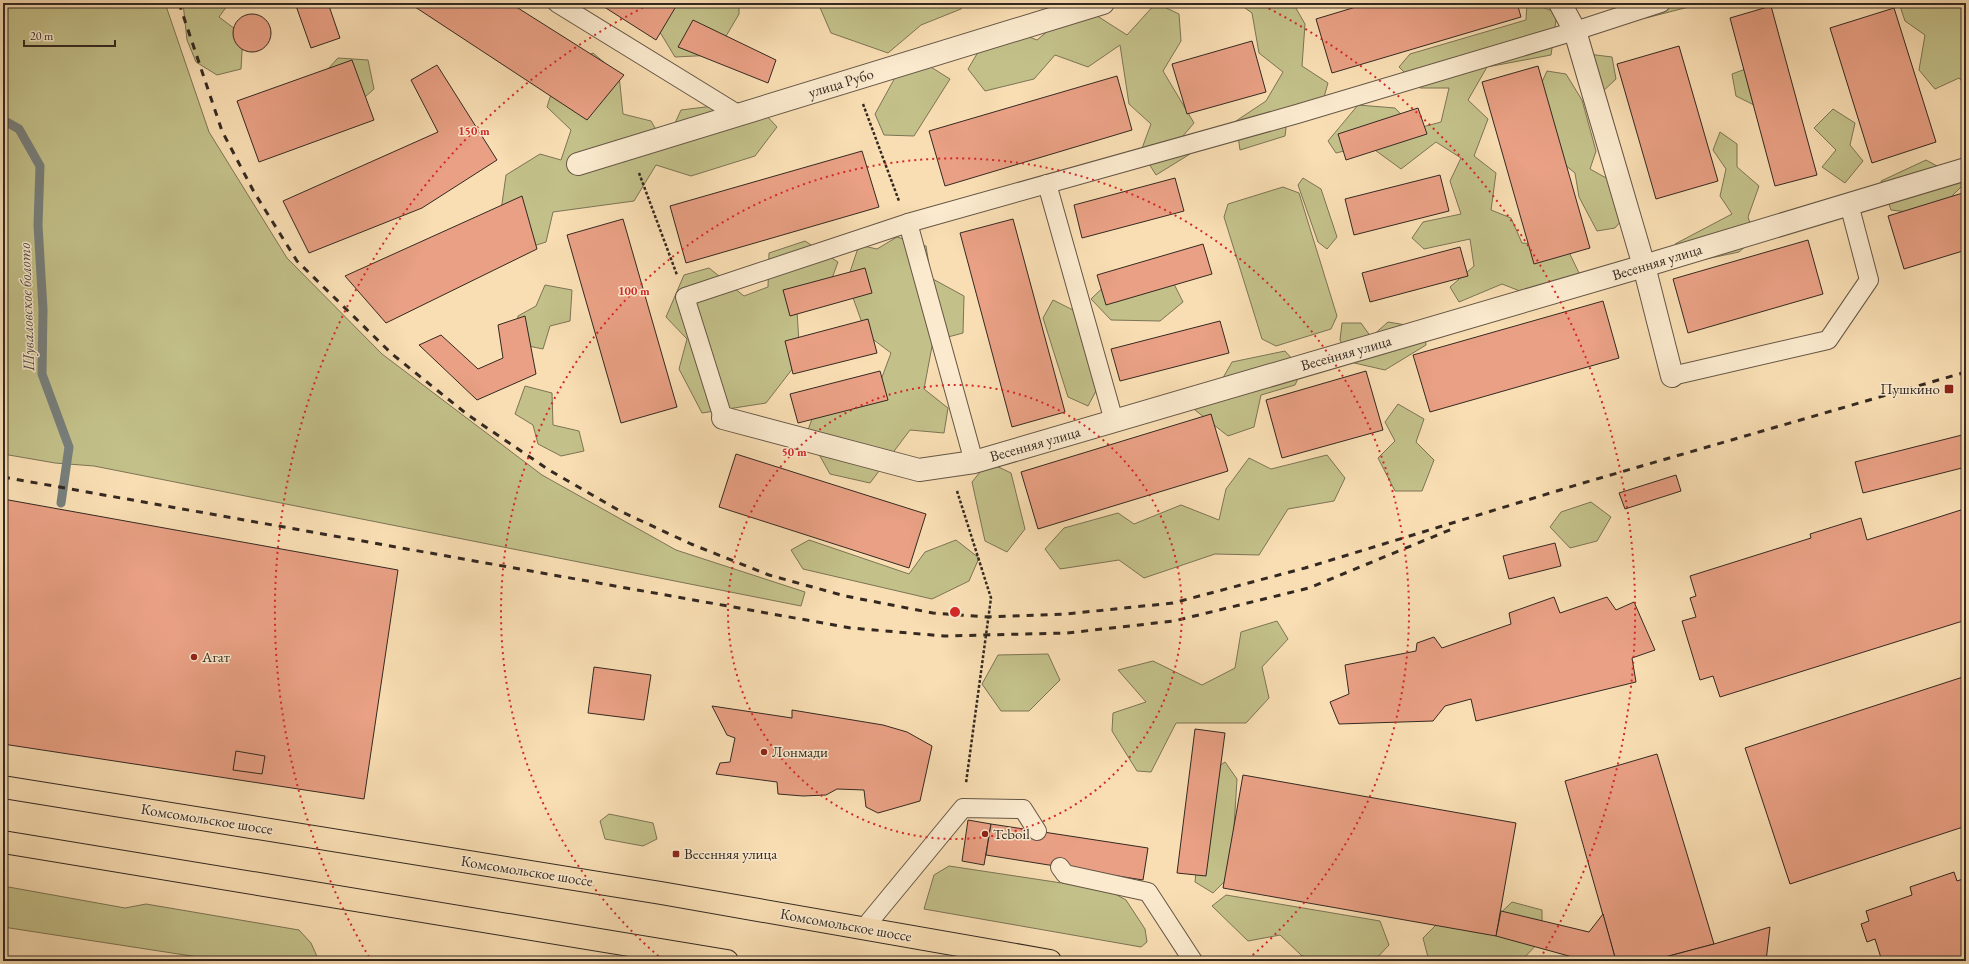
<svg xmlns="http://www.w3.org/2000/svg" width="1969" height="964" font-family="'EB Garamond',serif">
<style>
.green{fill:#c3c089;stroke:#7c7455}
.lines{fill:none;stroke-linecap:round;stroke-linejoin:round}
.stream{stroke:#777f7c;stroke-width:9}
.building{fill:#e9a084;stroke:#342921}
.service-casing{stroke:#655646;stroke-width:20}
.minor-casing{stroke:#655646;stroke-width:24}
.primary-casing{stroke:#342921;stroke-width:24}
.path{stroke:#342921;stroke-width:2.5;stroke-dasharray:3 2;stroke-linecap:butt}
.service{stroke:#fbeace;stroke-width:18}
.minor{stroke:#fbeace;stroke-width:22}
.primary{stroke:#f9deb3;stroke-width:22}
.rail{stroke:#342921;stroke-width:3;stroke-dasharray:7 7;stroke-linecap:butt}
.ring{fill:none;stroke:#d62828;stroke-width:2;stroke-dasharray:2 4}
.poi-dot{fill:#8f2418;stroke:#fbeace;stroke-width:1.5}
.labels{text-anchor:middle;stroke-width:3;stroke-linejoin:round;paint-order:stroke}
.street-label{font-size:15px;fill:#342921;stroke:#fbeace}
.poi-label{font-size:15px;fill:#342921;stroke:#fbeace;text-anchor:start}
.water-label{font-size:16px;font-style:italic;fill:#504d47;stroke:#fbeace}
.centre{fill:#d62828;stroke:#fbeace;stroke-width:2}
.ring-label{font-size:12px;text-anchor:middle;font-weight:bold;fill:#d62828;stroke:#fbeace;stroke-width:3;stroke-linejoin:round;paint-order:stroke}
</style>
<rect width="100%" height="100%" fill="#f9deb3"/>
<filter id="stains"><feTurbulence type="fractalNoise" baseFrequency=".005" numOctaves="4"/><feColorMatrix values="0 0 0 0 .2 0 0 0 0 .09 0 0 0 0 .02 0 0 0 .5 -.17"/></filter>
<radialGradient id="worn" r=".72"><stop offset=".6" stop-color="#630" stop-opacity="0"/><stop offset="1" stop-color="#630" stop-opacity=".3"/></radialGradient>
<g class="green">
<polygon points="3,3 165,3 209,132 287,258 382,354 542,475 676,550 805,592 801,606 94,466 55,463 3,454"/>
<polygon points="183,3 229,3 219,17 243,35 241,69 217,75 196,62 187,40"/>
<polygon points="653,3 739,3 739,14 715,55 675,57 655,24"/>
<polygon points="818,3 962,3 961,9 921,25 888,53 831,33"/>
<polygon points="1156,3 1179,14 1181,41 1163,71 1194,123 1182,137 1190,154 1156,175 1141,151 1151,124 1129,104 1120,45 1088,67 1055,55 1034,79 985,91 968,69 981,47 1016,32 1037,40 1059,22 1091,12 1127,35"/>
<polygon points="1238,3 1293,3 1305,24 1302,66 1328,83 1319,115 1288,112 1285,136 1240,150 1236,121 1266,101 1283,72 1259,53 1252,13"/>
<polygon points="1527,3 1532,3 1557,13 1551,55 1487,67 1468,100 1488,119 1474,156 1496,173 1491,210 1511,218 1522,243 1566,246 1580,275 1553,304 1502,284 1459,302 1450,287 1474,266 1470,239 1424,249 1412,238 1423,222 1461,214 1450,181 1461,158 1436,142 1401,169 1368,145 1336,153 1328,141 1358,105 1395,108 1415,129 1441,122 1449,88 1420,88 1399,67 1410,54 1526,20"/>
<polygon points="1623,3 1704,3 1646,18"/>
<polygon points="1899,3 1966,3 1966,86 1959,78 1935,89 1919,70 1925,35 1905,21"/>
<polygon points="593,53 619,75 623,114 651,121 665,145 681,110 753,101 777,127 755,156 691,176 656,165 634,201 553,212 546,242 518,251 499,225 506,175 540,154 561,160 571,130 547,107 559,69"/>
<polygon points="1588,54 1612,57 1616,79 1601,93"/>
<polygon points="338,58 368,60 374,89 348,112 318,80"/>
<polygon points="926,64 950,79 914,136 884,135 875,114 897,74"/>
<polygon points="1751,67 1768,112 1736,96 1732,74"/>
<polygon points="1547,71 1566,74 1582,100 1596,151 1590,169 1617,184 1627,214 1615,228 1597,231 1579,197 1575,173 1554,156 1536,95"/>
<polygon points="1833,109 1855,123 1850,145 1863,161 1845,183 1822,167 1836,150 1814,128"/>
<polygon points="1720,132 1737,144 1737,167 1759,186 1748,217 1755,238 1739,252 1692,262 1675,244 1732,214 1720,196 1726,169 1713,150"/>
<polygon points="1926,160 1957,177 1966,160 1966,184 1963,185 1933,215 1891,210 1881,181"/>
<polygon points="1303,178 1321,189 1337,237 1327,249 1318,242 1298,185"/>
<polygon points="1283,187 1299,193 1337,316 1331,329 1276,346 1262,339 1224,217 1228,204"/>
<polygon points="897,237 926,246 931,278 964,296 963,333 933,341 924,389 948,408 944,433 910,430 870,483 830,474 807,433 819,399 879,385 891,353 866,334 847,281 859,245 877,249"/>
<polygon points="805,241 838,262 824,300 797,311 800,359 766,403 702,413 679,369 687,339 666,317 684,275 709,268 744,296 768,287 769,253"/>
<polygon points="1115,276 1171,278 1183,302 1160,321 1111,320 1091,299"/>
<polygon points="545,285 572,290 570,321 550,326 543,349 514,343 518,316 536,306"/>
<polygon points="1053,300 1073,310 1097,389 1088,406 1068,397 1043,318"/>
<polygon points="1388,322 1424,328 1426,345 1385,370 1350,362 1340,340 1342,323 1361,323 1371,337"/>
<polygon points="1285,351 1302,370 1295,385 1261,395 1254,427 1228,436 1195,410 1199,391 1220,383 1232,362"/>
<polygon points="525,386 552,393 553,425 579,431 584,451 561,456 538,444 533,425 515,414"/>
<polygon points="1398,404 1424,419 1416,442 1434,460 1422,491 1395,491 1378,458 1395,441 1385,422"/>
<polygon points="1327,455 1345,478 1334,501 1288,509 1259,555 1215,554 1144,578 1119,560 1060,569 1045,549 1064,528 1118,513 1134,524 1181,505 1219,520 1226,489 1249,458 1271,469"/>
<polygon points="988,462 1011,473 1025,529 1007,552 985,541 972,482"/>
<polygon points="1591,502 1611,517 1597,541 1570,548 1550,527 1561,512"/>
<polygon points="809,540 909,574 925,552 956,540 979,558 969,581 932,599 803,569 791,550"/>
<polygon points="1277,621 1288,639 1262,667 1269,698 1246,723 1176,723 1151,772 1137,771 1112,731 1113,713 1146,702 1118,670 1153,661 1202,685 1235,668 1241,632"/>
<polygon points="1048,654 1060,680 1029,711 1001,711 982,684 998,655"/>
<polygon points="1225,762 1237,779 1231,875 1213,893 1195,882 1205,775"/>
<polygon points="609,814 653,823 657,839 643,846 605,839 600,821"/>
<polygon points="949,866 1108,890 1126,900 1145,929 1147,942 1141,947 924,909 934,875"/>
<polygon points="3,886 125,908 146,904 299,930 311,943 319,961 224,961 3,927"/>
<polygon points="1226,895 1380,921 1389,945 1374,961 1341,961 1302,956 1280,935 1248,941 1212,906"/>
<polygon points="1512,902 1542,910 1542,939 1521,961 1429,961 1423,938 1441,920 1489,924"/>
</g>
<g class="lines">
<polyline class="stream" points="3,120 19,129 40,166 38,225 43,309 42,374 69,447 61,503"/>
</g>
<g class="building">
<polygon points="295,3 328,3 340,38 311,48"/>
<polygon points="409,3 510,3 624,75 587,120"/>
<polygon points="598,3 678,3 656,40"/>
<polygon points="1369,3 1517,3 1521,17 1332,73 1316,19"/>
<polygon points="1771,6 1817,175 1775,186 1730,18"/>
<polygon points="1894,8 1936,142 1872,163 1830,28"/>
<circle cx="252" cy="33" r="19"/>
<polygon points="693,20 776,60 768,83 678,47"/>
<polygon points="1252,41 1266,92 1187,114 1172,64"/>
<polygon points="1679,46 1718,181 1656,199 1617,64"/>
<polygon points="352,60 374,120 259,162 237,101"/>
<polygon points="437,65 497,160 422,208 309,253 283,201 438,132 411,80"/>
<polygon points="1538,66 1590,248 1534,264 1482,82"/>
<polygon points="1117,76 1132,130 945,186 929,131"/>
<polygon points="1418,108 1427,134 1346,160 1338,134"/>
<polygon points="862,151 879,207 686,263 670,206"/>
<polygon points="1440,175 1449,211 1354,235 1345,199"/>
<polygon points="1175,178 1184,211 1082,238 1074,205"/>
<polygon points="1966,192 1966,250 1904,269 1888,216"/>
<polygon points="522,196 537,249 386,323 345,276"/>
<polygon points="623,219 677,407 621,423 567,235"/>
<polygon points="1013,219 1065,412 1012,427 960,233"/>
<polygon points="1808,240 1823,294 1688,333 1673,279"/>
<polygon points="1203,244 1212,274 1106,305 1097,275"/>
<polygon points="1460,247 1468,276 1370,302 1362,273"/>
<polygon points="865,268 872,293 790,316 783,290"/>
<polygon points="1603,301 1619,358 1430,412 1413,355"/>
<polygon points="525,316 536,374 477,400 419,345 441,335 478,369 503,358 498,325"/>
<polygon points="868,319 877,353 793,374 785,341"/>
<polygon points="1220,321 1229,353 1120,381 1111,349"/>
<polygon points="880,371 888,400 798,423 790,394"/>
<polygon points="1366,371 1383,430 1282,458 1266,400"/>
<polygon points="1211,414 1228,471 1038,529 1021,472"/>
<polygon points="1966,434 1966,467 1863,493 1855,462"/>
<polygon points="736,454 926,514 909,568 719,507"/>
<polygon points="1676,475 1681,491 1625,509 1619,493"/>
<polygon points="3,499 398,570 364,799 3,744"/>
<polygon points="1964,509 1966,515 1966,620 1720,697 1713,676 1700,680 1682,621 1696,617 1690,598 1696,596 1690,576 1811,538 1810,534 1861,518 1867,540"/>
<polygon points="1555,543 1561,566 1509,579 1503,556"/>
<polygon points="1554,597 1560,613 1607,597 1616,610 1634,602 1655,650 1632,658 1636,682 1476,721 1471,699 1445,706 1433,721 1339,724 1330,702 1349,694 1345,665 1416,651 1417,643 1434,637 1442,648 1511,624 1509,613"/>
<polygon points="594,667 651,675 644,720 588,713"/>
<polygon points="1966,676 1966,826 1790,884 1745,748"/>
<polygon points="712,706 792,718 792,710 883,725 907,732 932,746 920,801 878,813 866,807 864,790 837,789 826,795 803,796 778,794 777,782 716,774 720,763 730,762 735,738 727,735"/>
<polygon points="1195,729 1225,733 1206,876 1177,873"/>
<polygon points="236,751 265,756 262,774 233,770"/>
<polygon points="1657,754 1714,944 1650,961 1616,961 1565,781"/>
<polygon points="1243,775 1516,823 1496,936 1223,888"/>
<polygon points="968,820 991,824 984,865 962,861"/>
<polygon points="991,824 1148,848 1143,880 986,855"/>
<polygon points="1954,872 1957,881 1966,878 1966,961 1882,961 1875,939 1867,942 1861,924 1869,921 1866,911 1912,895 1910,887"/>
<polygon points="1501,911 1589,932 1603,914 1616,961 1587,961 1496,936"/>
<polygon points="1770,927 1766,961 1650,961 1714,944"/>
</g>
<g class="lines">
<defs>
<g id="service">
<polyline points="557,3 739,115"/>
<polyline points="1047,184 1114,421"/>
<polyline points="908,223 974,462"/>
<polyline points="1672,376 1828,340 1869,280 1849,204"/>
<polyline points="723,418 685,297 908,223 1297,114 1575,31 1661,3"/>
<polyline points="1060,867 1065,874 1148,892 1193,961"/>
<polyline points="864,928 963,808 1023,809 1037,831"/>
</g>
<g id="minor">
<polyline points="1560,3 1575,31 1644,266 1672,376"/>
<polyline points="578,164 1103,3"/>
<polyline points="723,418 919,470 974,462 1644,266 1966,169"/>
</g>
<g id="primary">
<polyline points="3,787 661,893 1050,961"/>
<polyline points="3,842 727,961"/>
</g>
</defs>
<use href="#service" class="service-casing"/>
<use href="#minor" class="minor-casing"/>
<use href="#primary" class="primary-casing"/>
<g class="path">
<polyline points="863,104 899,201"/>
<polyline points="639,173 677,275"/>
<polyline points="957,491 991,598 966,783"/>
</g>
<use href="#service" class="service"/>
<use href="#minor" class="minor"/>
<use href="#primary" class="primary"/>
<g class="rail">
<polyline points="179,3 222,131 254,192 297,261 392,354 468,415 549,470 620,511 691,544 769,575 845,596 933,613 988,617 1066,614 1173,603 1305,568 1583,483 1966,372"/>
<polyline points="3,477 851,628 944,636 1067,633 1174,621 1309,588 1452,529"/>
</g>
</g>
<g class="ring">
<circle cx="955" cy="612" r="227"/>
<path d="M663 960A454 454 0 1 1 1247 960"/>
<path d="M369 957A680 680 0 0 1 652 3M1258 3A680 680 0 0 1 1541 957"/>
</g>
<g class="poi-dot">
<rect x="1944" y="384" width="10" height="10" rx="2"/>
<circle cx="194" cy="657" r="4"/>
<circle cx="764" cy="752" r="4"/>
<circle cx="985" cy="834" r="4"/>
<rect x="672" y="850" width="8" height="8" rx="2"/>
</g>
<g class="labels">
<g class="street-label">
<text transform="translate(841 83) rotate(-17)" y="5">улица Рубо</text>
<text transform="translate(1657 262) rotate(-17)" y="5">Весенняя улица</text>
<text transform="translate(1346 353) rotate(-16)" y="5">Весенняя улица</text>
<text transform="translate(1035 444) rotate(-16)" y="5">Весенняя улица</text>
<text transform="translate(207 819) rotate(9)" y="5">Комсомольское шоссе</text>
<text transform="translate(527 871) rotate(9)" y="5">Комсомольское шоссе</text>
<text transform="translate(846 925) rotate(10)" y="5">Комсомольское шоссе</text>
</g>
<g class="poi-label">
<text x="1940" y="394" text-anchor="end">Пушкино</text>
<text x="202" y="662">Агат</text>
<text x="772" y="757">Лонмади</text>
<text x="993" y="839">Teboil</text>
<text x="684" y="859">Весенняя улица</text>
</g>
<g class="water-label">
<text transform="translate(26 307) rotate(-92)" y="6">Шуваловское болото</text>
</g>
</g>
<circle cx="955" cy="612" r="6" class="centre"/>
<g class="ring-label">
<text x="474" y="135">150 m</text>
<text x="634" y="295">100 m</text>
<text x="794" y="456">50 m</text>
</g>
<rect width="1969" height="964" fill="none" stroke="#f9deb3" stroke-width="16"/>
<rect x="4" y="4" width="1961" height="956" fill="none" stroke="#342921" stroke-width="2"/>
<rect x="8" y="8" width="1953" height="948" fill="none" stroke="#342921"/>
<path d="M24 40v6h91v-6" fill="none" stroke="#342921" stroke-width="2"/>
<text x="30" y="40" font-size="12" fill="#342921" stroke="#fbeace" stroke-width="3" paint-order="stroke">20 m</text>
<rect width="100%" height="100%" filter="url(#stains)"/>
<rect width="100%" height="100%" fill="url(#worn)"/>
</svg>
